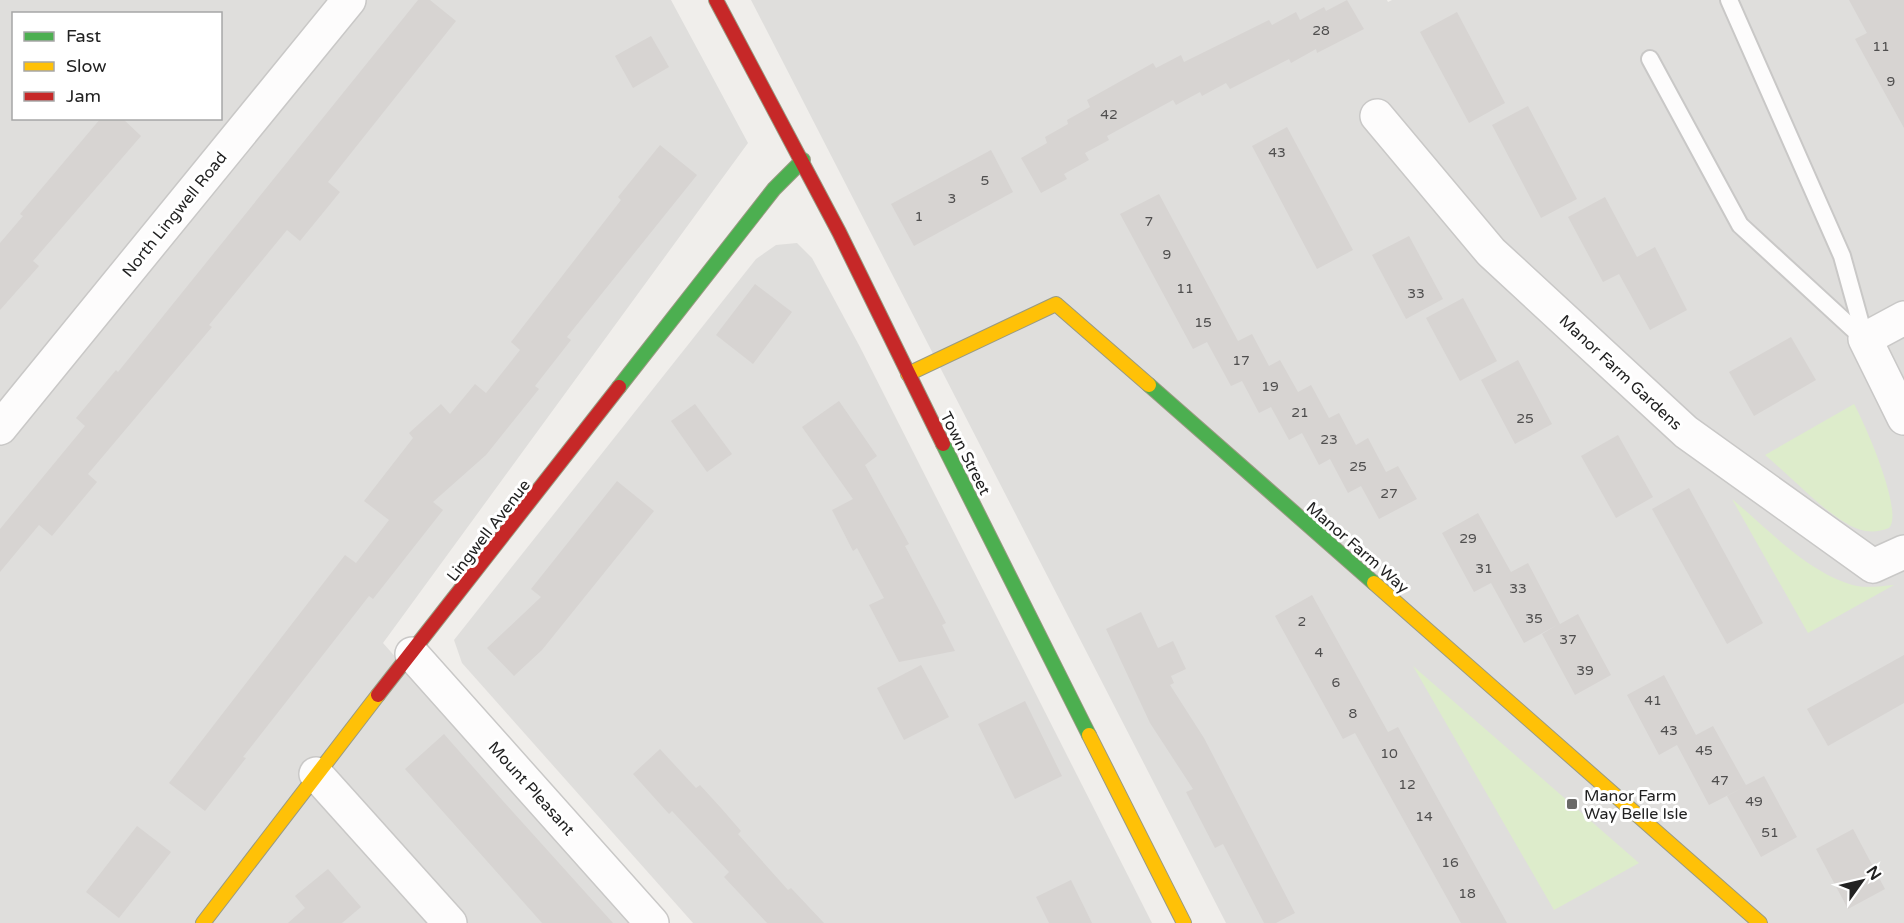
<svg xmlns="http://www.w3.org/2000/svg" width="1904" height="923" font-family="'Varela Round',sans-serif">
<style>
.residential{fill:#dfdedc;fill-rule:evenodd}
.grass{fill:#ddeccb}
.building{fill:#d7d4d2}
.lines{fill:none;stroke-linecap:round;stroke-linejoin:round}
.lane-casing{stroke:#c9c8c7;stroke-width:20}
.street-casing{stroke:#c9c8c7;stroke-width:36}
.fast-casing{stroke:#999a82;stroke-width:16}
.slow-casing{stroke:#999a82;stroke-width:16}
.jam-casing{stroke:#999a82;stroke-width:16}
.lane{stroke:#fdfcfc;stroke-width:16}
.street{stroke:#fdfcfc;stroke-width:33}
.fast{stroke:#4caf50;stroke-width:14}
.slow{stroke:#ffc107;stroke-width:14}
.jam{stroke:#c62828;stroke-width:14}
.poi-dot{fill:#6a6968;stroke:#fff;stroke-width:2}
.labels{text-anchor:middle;stroke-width:6;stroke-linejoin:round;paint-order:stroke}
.number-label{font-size:14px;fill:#4f4e4e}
.street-label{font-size:16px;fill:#222;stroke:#fff}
.poi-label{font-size:16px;fill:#222;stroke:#fff;text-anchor:start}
</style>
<rect width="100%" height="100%" fill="#f0eeeb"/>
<g class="residential">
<path d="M 0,0 L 671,0 L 748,143 L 383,643 L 631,923 L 0,923 ZM 14,14 L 220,14 L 220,118 L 14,118 Z"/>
<polygon points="751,0 1387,0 1388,2 1392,0 1904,0 1904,923 1226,923"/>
<polygon points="797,243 812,258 860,347 1152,923 693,923 462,663 454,640 756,259 776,245"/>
</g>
<g class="grass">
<path d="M 1854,404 C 1866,426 1904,513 1889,528 C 1874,534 1860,532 1846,523 C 1821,509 1789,475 1765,455 Z"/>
<path d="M 1732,499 C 1769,530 1810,575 1857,586 C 1868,588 1883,586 1894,585 L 1808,633 Z"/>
<polygon points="1413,666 1639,863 1554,910"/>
</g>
<g class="building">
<polygon points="418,0 430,0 456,21 328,182 340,192 300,241 287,230 209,325 212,327 88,474 97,482 52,536 39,525 0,572 0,529 85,426 76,418 116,370 118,372"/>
<polygon points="1347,0 1364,29 1317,53 1316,49 1291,63 1289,59 1230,89 1226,83 1202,96 1200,92 1176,105 1173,100 1107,136 1109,140 1085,153 1089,160 1064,174 1067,179 1041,193 1021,158 1047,143 1045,137 1068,124 1067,120 1090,107 1087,100 1153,63 1156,68 1181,55 1184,62 1269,20 1272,25 1296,12 1300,20 1324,7 1326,11"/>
<polygon points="1849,0 1904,0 1904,128 1855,39 1867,33"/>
<polygon points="1457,12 1505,103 1469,123 1420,32"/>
<polygon points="651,36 669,67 633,88 615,56"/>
<polygon points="1528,106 1577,199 1541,218 1492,125"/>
<polygon points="101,118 122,118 141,136 33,261 39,266 0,310 0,243 23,216 20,214"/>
<polygon points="1287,127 1353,250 1317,269 1252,146"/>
<polygon points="660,145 697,175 567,337 571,340 535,386 539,389 486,455 433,502 443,510 373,599 369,596 243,757 246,758 205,811 169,783 345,555 356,563 389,520 364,501 413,438 409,433 441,404 450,414 475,384 486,393 520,350 511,342 621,200 618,197"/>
<polygon points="991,150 1013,192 914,246 891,204"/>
<polygon points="1159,194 1238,341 1252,334 1269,366 1280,360 1298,392 1311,385 1329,418 1339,413 1356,445 1368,438 1386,472 1398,466 1417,499 1379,519 1361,486 1348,493 1330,459 1319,465 1302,433 1289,440 1271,407 1259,413 1242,381 1231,386 1207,342 1193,349 1120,214"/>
<polygon points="1605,197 1637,257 1655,247 1687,310 1650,330 1619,274 1603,282 1568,217"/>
<polygon points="1409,236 1443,299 1406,319 1372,255"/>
<polygon points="755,284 792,312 753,364 716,335"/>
<polygon points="1463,298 1497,361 1460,381 1426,318"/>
<polygon points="1791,337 1816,380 1754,416 1729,372"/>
<polygon points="1518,360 1552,424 1515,444 1481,380"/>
<polygon points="839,401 877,456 865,465 909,544 905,546 946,623 942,625 955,651 899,662 869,605 884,598 857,548 853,551 832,510 853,499 802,427"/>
<polygon points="695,404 732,454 707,472 671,421"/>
<polygon points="1618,435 1653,497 1616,518 1581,456"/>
<polygon points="617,481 654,511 542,650 514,676 487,648 541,597 531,589"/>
<polygon points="1689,488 1763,623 1727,644 1652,509"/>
<polygon points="1478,513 1511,572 1528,563 1560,624 1578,614 1611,675 1575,695 1542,634 1557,625 1524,643 1491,583 1474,592 1442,533"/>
<polygon points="1312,595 1388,732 1398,727 1507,923 1461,923 1355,733 1343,739 1275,616"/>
<polygon points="1141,612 1158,648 1173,641 1186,669 1171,676 1174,683 1170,685 1204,738 1295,913 1276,923 1264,923 1223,844 1215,848 1186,792 1193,789 1150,723 1106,629"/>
<polygon points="1904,655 1904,703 1828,746 1807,709"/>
<polygon points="921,665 949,717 904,740 877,688"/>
<polygon points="1664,675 1696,735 1713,726 1746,785 1764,776 1797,837 1761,857 1727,796 1746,786 1709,805 1677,745 1659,755 1627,695"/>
<polygon points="1025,701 1062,776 1015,799 978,724"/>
<polygon points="444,734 503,801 613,923 542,923 405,769"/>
<polygon points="660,749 696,788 700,785 721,808 741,831 738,834 788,890 791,888 824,923 767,923 724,877 729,872 672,811 669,814 633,774"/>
<polygon points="137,826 171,852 119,918 86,892"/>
<polygon points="1853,829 1885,889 1848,909 1816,849"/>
<polygon points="328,869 361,907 342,923 288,923 305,908 295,896"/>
<polygon points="1071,880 1092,923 1049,923 1036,897"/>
</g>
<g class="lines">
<defs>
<g id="lane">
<polyline points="1729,0 1842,256 1865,339"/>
<polyline points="1650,59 1740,225 1864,339"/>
</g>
<g id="street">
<polyline points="1377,116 1491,252 1686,432 1873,566 1904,552"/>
<polyline points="1904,318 1865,339 1904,418"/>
<polyline points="0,428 349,0"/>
<polyline points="412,654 652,923"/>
<polyline points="316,774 450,923"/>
</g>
<g id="fast">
<polyline points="1149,385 1374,583"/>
<polyline points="619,387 774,189 803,160"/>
<polyline points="943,444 1089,735"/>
</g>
<g id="slow">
<polyline points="908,374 1056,304 1149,385"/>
<polyline points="1374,583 1760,923"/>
<polyline points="1089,735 1184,923"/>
<polyline points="203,923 378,695"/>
</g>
<g id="jam">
<polyline points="716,0 839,232 943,444"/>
<polyline points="378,695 619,387"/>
</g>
</defs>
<use href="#lane" class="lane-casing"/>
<use href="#street" class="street-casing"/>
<use href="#fast" class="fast-casing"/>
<use href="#slow" class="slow-casing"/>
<use href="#jam" class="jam-casing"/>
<use href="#lane" class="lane"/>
<use href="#street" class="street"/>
<use href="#fast" class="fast"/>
<use href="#slow" class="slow"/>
<use href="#jam" class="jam"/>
</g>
<rect class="poi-dot" x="1566" y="798" width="12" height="12" rx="3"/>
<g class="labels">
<g class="number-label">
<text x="1321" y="35">28</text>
<text x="1881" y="51">11</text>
<text x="1891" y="86">9</text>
<text x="1109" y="119">42</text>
<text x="1277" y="157">43</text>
<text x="985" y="185">5</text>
<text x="952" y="203">3</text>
<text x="919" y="221">1</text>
<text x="1149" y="226">7</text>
<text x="1167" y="259">9</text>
<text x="1185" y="293">11</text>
<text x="1416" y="298">33</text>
<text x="1203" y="327">15</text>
<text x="1241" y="365">17</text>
<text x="1270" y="391">19</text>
<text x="1300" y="417">21</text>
<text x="1525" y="423">25</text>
<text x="1329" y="444">23</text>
<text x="1358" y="471">25</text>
<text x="1389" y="498">27</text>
<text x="1468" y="543">29</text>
<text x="1484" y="573">31</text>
<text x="1518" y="593">33</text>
<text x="1534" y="623">35</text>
<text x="1302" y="626">2</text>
<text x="1568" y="644">37</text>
<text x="1319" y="657">4</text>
<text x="1585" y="675">39</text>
<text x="1336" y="687">6</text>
<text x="1653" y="705">41</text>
<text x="1353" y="718">8</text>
<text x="1669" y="735">43</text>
<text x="1704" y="755">45</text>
<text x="1389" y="758">10</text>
<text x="1720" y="785">47</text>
<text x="1407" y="789">12</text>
<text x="1754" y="806">49</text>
<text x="1424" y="821">14</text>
<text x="1770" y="837">51</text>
<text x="1450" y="867">16</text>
<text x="1467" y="898">18</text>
</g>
<g class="street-label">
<text transform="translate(174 214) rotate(-51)" y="6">North Lingwell Road</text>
<text transform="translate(1621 372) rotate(43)" y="6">Manor Farm Gardens</text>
<text transform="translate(966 453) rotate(63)" y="6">Town Street</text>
<text transform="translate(488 530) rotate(-52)" y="6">Lingwell Avenue</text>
<text transform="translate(1358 547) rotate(41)" y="6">Manor Farm Way</text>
<text transform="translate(532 788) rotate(48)" y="6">Mount Pleasant</text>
</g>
<g class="poi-label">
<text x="1584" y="801">Manor Farm<tspan x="1584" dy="18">Way Belle Isle</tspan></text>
</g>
</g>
<rect x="12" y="12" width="210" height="108" fill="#ffffff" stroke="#a7a7a7" stroke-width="1.5"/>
<rect x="24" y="32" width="30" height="9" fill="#4caf50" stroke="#a7a7a7" stroke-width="1.5"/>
<text x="66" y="42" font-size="18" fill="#222222">Fast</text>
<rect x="24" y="62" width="30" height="9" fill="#ffc107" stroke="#a7a7a7" stroke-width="1.5"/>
<text x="66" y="72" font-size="18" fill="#222222">Slow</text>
<rect x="24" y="92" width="30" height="9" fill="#c62828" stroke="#a7a7a7" stroke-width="1.5"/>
<text x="66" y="102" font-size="18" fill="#222222">Jam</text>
<g transform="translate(1862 881) rotate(56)" stroke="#ffffff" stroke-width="4.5" paint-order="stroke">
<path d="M0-4.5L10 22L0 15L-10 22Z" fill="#222222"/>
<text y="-9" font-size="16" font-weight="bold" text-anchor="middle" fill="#222222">N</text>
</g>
</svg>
